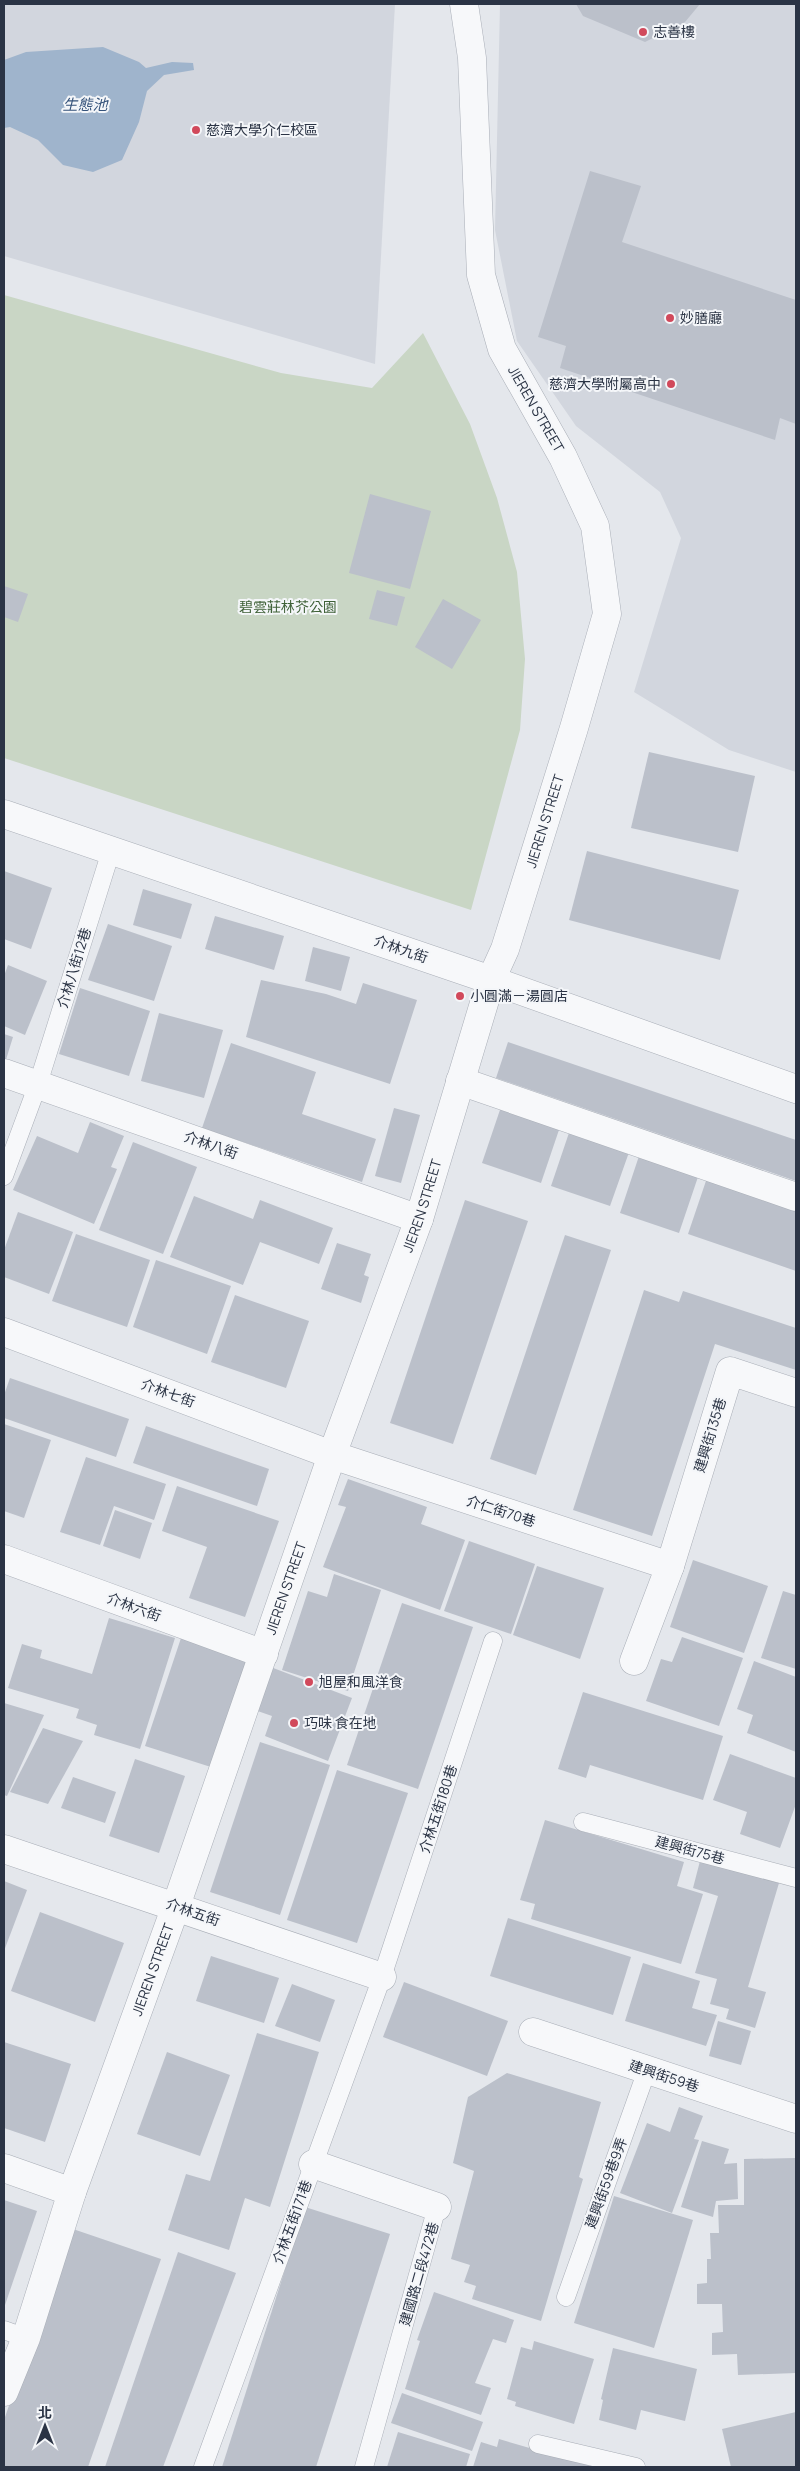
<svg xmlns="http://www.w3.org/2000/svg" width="800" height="2471" font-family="Manrope,'Noto Sans TC',sans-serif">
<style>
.built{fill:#d2d6de}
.green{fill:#c9d6c5}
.water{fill:#9fb4cc}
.building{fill:#bbc0ca}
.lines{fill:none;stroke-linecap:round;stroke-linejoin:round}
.service-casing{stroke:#a9aeb7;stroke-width:19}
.minor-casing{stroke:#a9aeb7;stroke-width:29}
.service{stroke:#f7f8fa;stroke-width:18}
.minor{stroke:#f7f8fa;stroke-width:28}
.poi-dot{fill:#d1495b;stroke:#f4f6f9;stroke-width:2}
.labels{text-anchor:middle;stroke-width:4;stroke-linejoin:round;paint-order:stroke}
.poi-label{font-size:14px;fill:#2b3445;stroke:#f4f6f9;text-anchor:start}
.street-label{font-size:14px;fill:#2b3445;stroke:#f4f6f9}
.park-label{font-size:14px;fill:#3f6138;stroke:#f4f6f9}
.water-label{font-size:15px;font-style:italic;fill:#34527a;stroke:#f4f6f9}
</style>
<rect width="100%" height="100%" fill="#e4e7ec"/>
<g class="built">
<polygon points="4,4 395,4 375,364 4,256"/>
<polygon points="500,4 796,4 796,772 729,750 634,692 681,538 660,492 576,426 517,341 495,230"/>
</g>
<polygon class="green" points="4,295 281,373 372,388 423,333 470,424 497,498 517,572 525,659 520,730 471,910 4,758"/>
<polygon class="water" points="103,47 139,62 146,68 172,62 193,63 194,70 164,75 147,91 139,122 122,160 93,172 63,165 38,140 10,127 4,128 4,60 26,52"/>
<g class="building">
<polygon points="576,4 700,4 685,22 645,42 583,16"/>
<polygon points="590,171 641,186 622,242 796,300 796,424 780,418 775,440 560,368 566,346 538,337"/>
<polygon points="370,494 431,511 410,589 349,573"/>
<polygon points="4,586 28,594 18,622 4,617"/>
<polygon points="377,590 405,597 397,626 369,619"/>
<polygon points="443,599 481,620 452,669 415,647"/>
<polygon points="649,752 755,776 738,852 631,828"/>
<polygon points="587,851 739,890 720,960 569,920"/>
<polygon points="4,871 52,888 31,949 4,939"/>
<polygon points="143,889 192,904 181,939 133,925"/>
<polygon points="215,916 284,936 274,970 205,949"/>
<polygon points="108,924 172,946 154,1001 88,980"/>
<polygon points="313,947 350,957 341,991 305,981"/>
<polygon points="8,965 47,981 25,1035 4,1026 4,976"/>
<polygon points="261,980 326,994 356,1004 363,983 417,1000 390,1084 246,1037"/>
<polygon points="80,988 150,1011 129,1076 59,1054"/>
<polygon points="159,1013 223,1030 204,1098 141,1081"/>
<polygon points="4,1034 13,1037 4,1066"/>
<polygon points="508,1042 796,1140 796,1181 496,1078"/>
<polygon points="231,1043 316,1072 302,1114 376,1139 362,1182 202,1128"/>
<polygon points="504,1098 563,1118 541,1183 482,1163"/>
<polygon points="394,1108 420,1115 401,1183 375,1176"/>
<polygon points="573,1121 633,1141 610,1206 551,1186"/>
<polygon points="90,1122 124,1136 111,1167 117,1169 94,1224 13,1190 37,1136 78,1153"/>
<polygon points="133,1142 197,1167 163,1254 99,1230"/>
<polygon points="642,1147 701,1168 679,1233 620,1213"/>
<polygon points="709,1172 796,1201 796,1271 688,1234"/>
<polygon points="194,1196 253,1219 260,1200 333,1228 319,1264 260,1242 243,1285 170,1257"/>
<polygon points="465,1200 528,1221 453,1444 390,1423"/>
<polygon points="18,1212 73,1232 49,1294 4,1277 4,1250"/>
<polygon points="76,1234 150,1260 127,1327 52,1301"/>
<polygon points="565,1235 611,1250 536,1475 490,1459"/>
<polygon points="337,1243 371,1254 364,1275 369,1277 361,1303 321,1289"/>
<polygon points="156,1260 231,1286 207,1354 133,1327"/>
<polygon points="644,1290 679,1302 683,1291 796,1328 796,1370 715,1344 652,1536 573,1510"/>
<polygon points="235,1295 309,1321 286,1388 211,1362"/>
<polygon points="10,1378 129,1419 116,1457 4,1418 4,1395"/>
<polygon points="4,1424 51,1440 24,1518 4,1511"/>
<polygon points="146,1426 269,1469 257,1506 133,1463"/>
<polygon points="86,1457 166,1484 154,1520 114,1506 100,1545 60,1532"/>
<polygon points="348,1479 427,1507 421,1524 465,1540 440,1610 323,1567 346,1507 338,1505"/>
<polygon points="177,1486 279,1521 245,1617 189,1598 207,1547 162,1531"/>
<polygon points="115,1510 152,1523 140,1559 103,1546"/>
<polygon points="469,1541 535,1564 511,1634 444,1611"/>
<polygon points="693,1560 768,1586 744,1653 670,1627"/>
<polygon points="537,1566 604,1588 580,1659 513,1635"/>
<polygon points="334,1574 381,1590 348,1691 282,1670 308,1591 327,1597"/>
<polygon points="783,1591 796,1595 796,1669 761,1658"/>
<polygon points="402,1603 473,1627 418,1789 347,1765"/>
<polygon points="109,1618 175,1638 140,1749 94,1735 97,1725 76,1718 79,1709 8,1688 22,1644 42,1650 40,1658 92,1674"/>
<polygon points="682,1637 743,1658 719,1726 646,1701 661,1659 672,1662"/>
<polygon points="181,1638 250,1661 214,1768 145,1746"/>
<polygon points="754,1661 796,1677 796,1752 747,1733 753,1715 737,1709"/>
<polygon points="268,1666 352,1698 328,1761 265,1736 272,1716 252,1709"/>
<polygon points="583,1692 723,1736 703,1800 590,1765 586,1778 558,1769"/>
<polygon points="4,1703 44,1715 7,1796 4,1795"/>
<polygon points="43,1728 83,1741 48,1804 10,1792"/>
<polygon points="260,1742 330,1765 280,1915 210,1892"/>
<polygon points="730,1754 796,1778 796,1804 780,1848 740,1834 747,1812 713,1800"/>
<polygon points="135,1759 185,1776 159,1853 109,1836"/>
<polygon points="337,1770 408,1793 357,1943 287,1920"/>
<polygon points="73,1777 116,1792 105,1823 61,1808"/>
<polygon points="545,1820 684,1862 677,1886 703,1894 681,1964 531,1919 535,1904 520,1900"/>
<polygon points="700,1861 779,1883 748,1987 766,1992 755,2028 726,2019 729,2009 710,2004 717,1979 695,1973 718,1896 693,1888"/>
<polygon points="4,1881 27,1890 4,1951"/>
<polygon points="40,1912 124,1943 95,2022 11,1991"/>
<polygon points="508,1918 631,1957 613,2015 490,1976"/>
<polygon points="211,1956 279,1978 264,2023 196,2001"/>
<polygon points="643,1963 700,1981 692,2008 717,2015 706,2046 625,2021"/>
<polygon points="404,1982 508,2021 487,2076 383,2037"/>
<polygon points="292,1984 335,2000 320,2042 275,2026"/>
<polygon points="718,2021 751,2031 741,2065 709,2056"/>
<polygon points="257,2033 319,2052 270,2207 245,2198 229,2250 168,2230 186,2174 210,2181"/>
<polygon points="4,2042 71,2064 45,2142 4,2128"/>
<polygon points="167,2052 230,2075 200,2156 137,2134"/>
<polygon points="507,2073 601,2102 579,2177 583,2179 541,2321 472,2299 476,2286 464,2282 470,2265 451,2259 474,2171 453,2163 468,2097"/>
<polygon points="679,2107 703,2116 694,2139 699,2140 672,2213 620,2193 647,2123 670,2132"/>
<polygon points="702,2141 729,2149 724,2164 737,2163 738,2199 716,2201 713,2217 681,2207"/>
<polygon points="795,2158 796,2373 738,2375 737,2354 712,2355 712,2333 723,2332 722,2304 697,2304 697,2284 707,2283 707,2259 711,2259 710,2233 719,2233 718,2205 744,2205 744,2159"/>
<polygon points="614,2196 693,2220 654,2348 574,2323"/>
<polygon points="4,2200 37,2211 4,2308"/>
<polygon points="305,2207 390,2234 316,2467 222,2467"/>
<polygon points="70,2228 161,2259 88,2467 4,2467 4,2420"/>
<polygon points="178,2252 236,2273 163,2467 105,2467"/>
<polygon points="434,2292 514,2320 506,2343 493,2339 475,2383 491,2388 481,2415 405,2389 420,2341 417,2340"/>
<polygon points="534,2341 594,2359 574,2424 515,2406 516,2402 507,2399 521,2347 532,2350"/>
<polygon points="613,2348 697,2369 685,2421 641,2410 636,2430 599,2420 603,2400 601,2399"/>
<polygon points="402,2393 483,2422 472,2451 391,2423"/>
<polygon points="796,2412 796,2467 731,2467 722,2429"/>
<polygon points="398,2432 470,2454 466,2467 387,2467"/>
<polygon points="499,2439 595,2467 473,2467 481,2442 497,2447"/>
</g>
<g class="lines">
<defs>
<g id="service">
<polyline points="4,1176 38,1084 111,851"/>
<polyline points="583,1822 796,1878"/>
<polyline points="566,2297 647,2070"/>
<polyline points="4,2330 26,2338"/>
<polyline points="538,2444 636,2467"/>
<polyline points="203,2467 382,1977 493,1641"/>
<polyline points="364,2467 437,2207"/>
</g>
<g id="minor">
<polyline points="4,814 491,980 796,1089"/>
<polyline points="4,1073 419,1219"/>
<polyline points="460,1081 796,1197"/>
<polyline points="4,1332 332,1455 670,1566"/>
<polyline points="4,1559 264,1654"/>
<polyline points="634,1661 670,1566 730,1371 796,1393"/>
<polyline points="4,1849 382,1977"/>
<polyline points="533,2032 796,2119"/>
<polyline points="313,2164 437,2207"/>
<polyline points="4,2168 72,2192"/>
<path id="s1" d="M 4,2392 L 26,2338 L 72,2192 L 176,1906 L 332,1455 L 419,1219 L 491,980 L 505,949 L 574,728 L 607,614 L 595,526 L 563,457 L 502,349 L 481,275 L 472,58 L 464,4"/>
</g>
</defs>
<use href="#service" class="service-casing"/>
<use href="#minor" class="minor-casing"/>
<use href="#service" class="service"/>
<use href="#minor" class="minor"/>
</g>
<g class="poi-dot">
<circle cx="643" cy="32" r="5"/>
<circle cx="196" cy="130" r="5"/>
<circle cx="670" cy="318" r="5"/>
<circle cx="671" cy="384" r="5"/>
<circle cx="460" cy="996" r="5"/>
<circle cx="309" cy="1682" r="5"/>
<circle cx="294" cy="1723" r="5"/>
</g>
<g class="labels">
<g class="poi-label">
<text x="653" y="37">志善樓</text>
<text x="206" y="135">慈濟大學介仁校區</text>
<text x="680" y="323">妙膳廳</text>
<text x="661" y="389" text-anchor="end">慈濟大學附屬高中</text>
<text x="470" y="1001">小圓滿－湯圓店</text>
<text x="319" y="1687">旭屋和風洋食</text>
<text x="304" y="1728">巧味 食在地</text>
</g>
<g class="street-label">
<text transform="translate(536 409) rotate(60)" y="5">JIEREN STREET</text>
<text dy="5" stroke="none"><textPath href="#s1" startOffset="1662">JIEREN STREET</textPath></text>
<text transform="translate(401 949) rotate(19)" y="5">介林九街</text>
<text transform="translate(74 968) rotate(-73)" y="5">介林八街12巷</text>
<text transform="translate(211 1145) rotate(19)" y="5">介林八街</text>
<text dy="5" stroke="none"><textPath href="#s1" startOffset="1258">JIEREN STREET</textPath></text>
<text transform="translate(168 1393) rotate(20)" y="5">介林七街</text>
<text transform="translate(710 1435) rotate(-73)" y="5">建興街135巷</text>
<text transform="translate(501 1511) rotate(18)" y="5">介仁街70巷</text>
<text dy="5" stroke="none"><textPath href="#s1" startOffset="852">JIEREN STREET</textPath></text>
<text transform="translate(134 1607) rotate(20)" y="5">介林六街</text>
<text transform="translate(438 1809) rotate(-72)" y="5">介林五街180巷</text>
<text transform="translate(690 1850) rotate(15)" y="5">建興街75巷</text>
<text transform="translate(193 1912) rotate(19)" y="5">介林五街</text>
<text dy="5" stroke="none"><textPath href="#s1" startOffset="448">JIEREN STREET</textPath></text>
<text transform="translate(664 2076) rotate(18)" y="5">建興街59巷</text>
<text transform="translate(606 2183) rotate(-70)" y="5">建興街59巷9弄</text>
<text transform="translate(292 2222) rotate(-70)" y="5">介林五街171巷</text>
<text transform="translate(419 2274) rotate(-74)" y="5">建國路二段472巷</text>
</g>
<g class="park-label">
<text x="288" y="612">碧雲莊林芥公園</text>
</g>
<g class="water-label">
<text x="85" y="110">生態池</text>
</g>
</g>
<rect width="800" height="2471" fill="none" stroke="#2b3445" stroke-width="10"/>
<g transform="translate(45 2426)" stroke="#f4f6f9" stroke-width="4" paint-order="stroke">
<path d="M0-4L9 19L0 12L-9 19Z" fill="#2b3445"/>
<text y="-8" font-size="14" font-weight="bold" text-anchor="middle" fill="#2b3445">北</text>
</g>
</svg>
